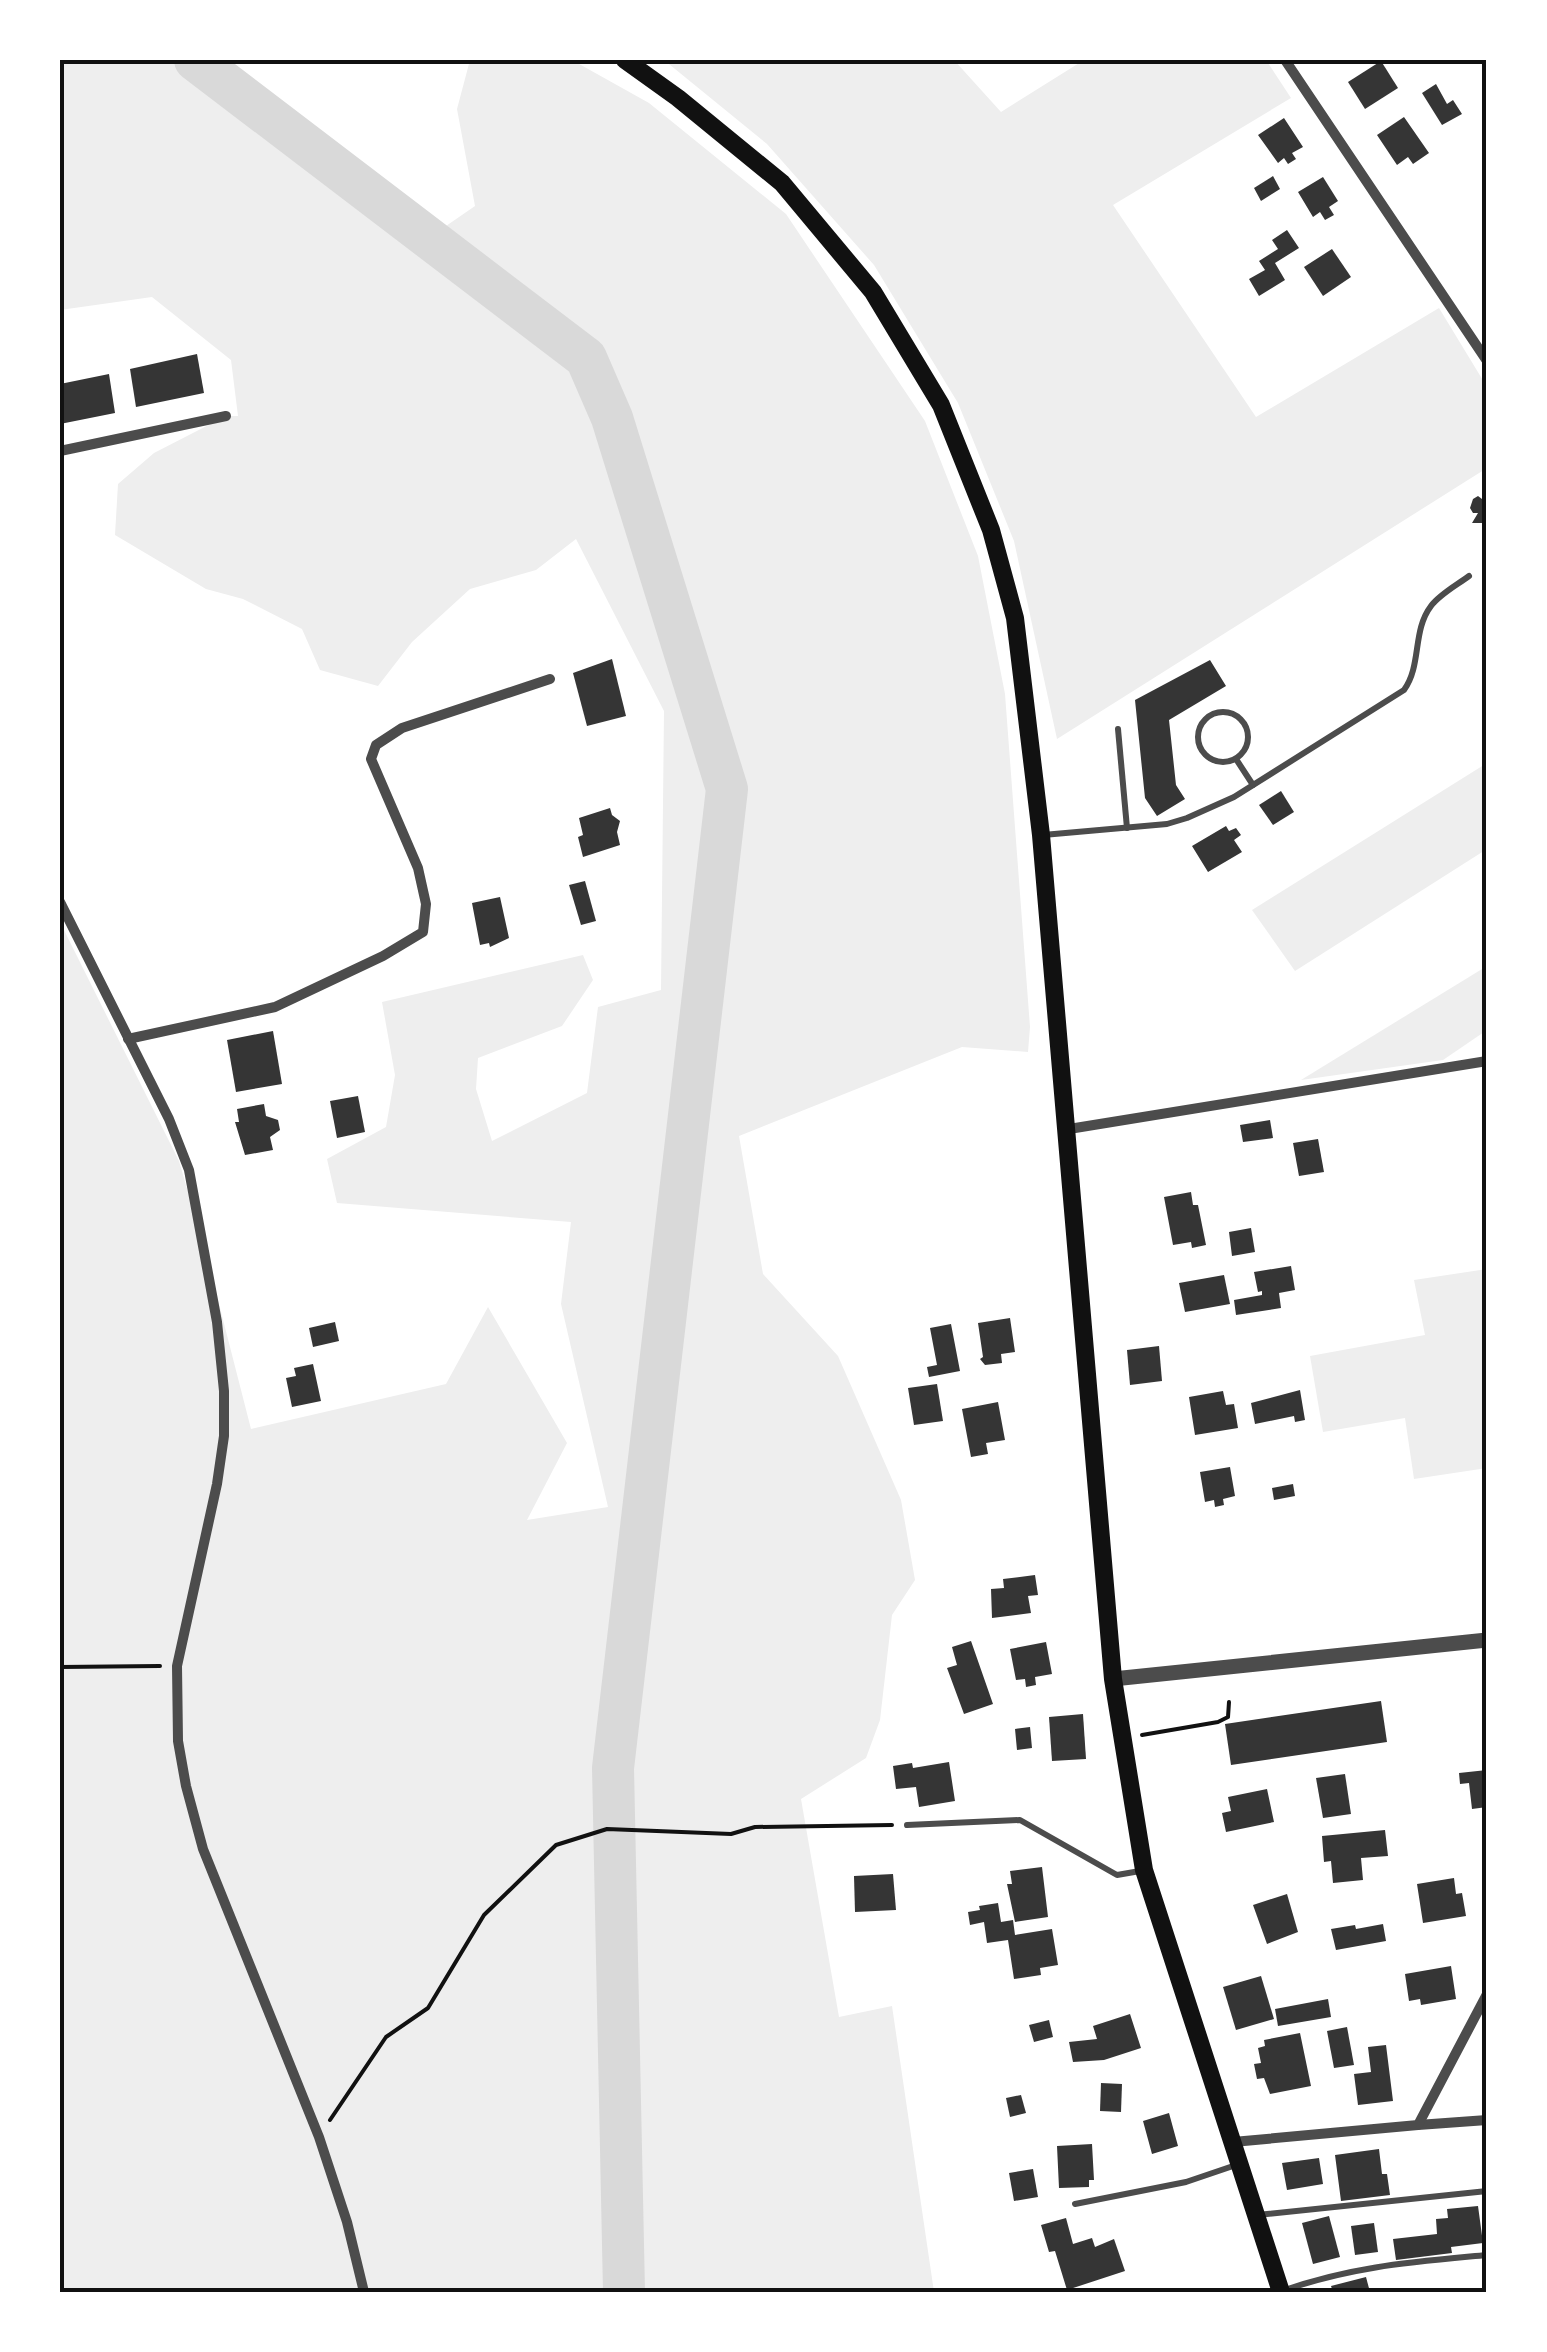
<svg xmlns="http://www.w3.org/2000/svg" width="1547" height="2352" font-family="Lato,sans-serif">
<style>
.green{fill:#eee}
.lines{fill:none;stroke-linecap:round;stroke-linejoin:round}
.river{stroke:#d9d9d9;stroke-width:42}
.building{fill:#353535}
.path{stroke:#111;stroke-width:4}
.service{stroke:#4c4c4c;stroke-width:6}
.minor{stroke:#4c4c4c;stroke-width:10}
.tertiary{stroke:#4c4c4c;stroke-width:15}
.secondary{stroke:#111;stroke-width:18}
.neatline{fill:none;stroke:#111;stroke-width:4}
</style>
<rect width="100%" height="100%" fill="#fff"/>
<g class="green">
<polygon points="60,60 176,60 417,246 475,206 457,109 470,60 572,60 649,103 786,214 925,421 978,556 1005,694 1030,1027 1028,1052 962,1047 739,1136 763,1274 838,1356 901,1500 915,1580 892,1615 880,1720 866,1758 801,1799 839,2017 892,2006 934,2292 631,2292 633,2109 615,2168 613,2292 60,2292 60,922 179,1161 208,1261 251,1429 446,1384 488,1307 567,1443 527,1520 608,1507 561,1304 571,1222 337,1203 327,1159 386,1127 395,1075 382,1002 583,955 593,980 562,1026 478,1058 476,1089 492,1141 587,1093 598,1007 661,990 664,711 576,539 536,570 470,589 412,642 378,686 320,670 302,629 243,599 206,589 115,535 118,484 154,453 226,416 238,416 231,360 152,297 60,310"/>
<polygon points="664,60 954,60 1001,112 1084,60 1266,60 1291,98 1113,205 1256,417 1439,308 1487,387 1487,468 1057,739 1014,541 958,403 874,265 767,144"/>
<polygon points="1487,763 1487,849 1295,971 1252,910"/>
<polygon points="1487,966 1487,1030 1443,1060 1301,1080"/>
<polygon points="1487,1269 1487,1468 1414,1479 1405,1418 1323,1432 1310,1356 1425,1335 1414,1280"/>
</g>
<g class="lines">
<polyline class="river" points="195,60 586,358 612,418 727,789 613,1768 624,2292"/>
</g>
<g class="building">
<polygon points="1381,61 1398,88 1365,109 1348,82"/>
<polygon points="1436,84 1447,104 1453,100 1462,114 1442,125 1422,93"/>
<polygon points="1404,117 1429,153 1413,164 1408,157 1397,165 1377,135"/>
<polygon points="1284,118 1303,147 1292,153 1296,159 1288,164 1284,158 1278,163 1258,135"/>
<polygon points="1273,176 1280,189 1261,201 1254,188"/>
<polygon points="1323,177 1338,201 1329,207 1334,215 1325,220 1320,212 1313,217 1298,192"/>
<polygon points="1287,230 1299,248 1275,263 1285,280 1259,296 1249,279 1265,270 1259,261 1278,249 1272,240"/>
<polygon points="1332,249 1351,277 1323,296 1304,267"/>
<polygon points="197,354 204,393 136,407 130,369"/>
<polygon points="109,374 115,413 60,424 60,384"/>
<polygon points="1478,496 1482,499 1487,496 1487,528 1483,523 1472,523 1478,513 1473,513 1470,508 1473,499"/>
<polygon points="612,659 626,716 587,726 573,673"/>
<polygon points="1210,660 1226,686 1169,720 1176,785 1185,799 1157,816 1145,798 1135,700"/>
<polygon points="1281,791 1294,812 1273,825 1259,805"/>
<polygon points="610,808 612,815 620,821 617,832 620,845 583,857 578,837 583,835 579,818"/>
<polygon points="1226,826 1229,831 1236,828 1241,835 1234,840 1242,852 1208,872 1192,846"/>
<polygon points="585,881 596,921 581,925 569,885"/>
<polygon points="500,897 509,938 490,947 489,943 480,945 472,903"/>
<polygon points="273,1031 282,1084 236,1092 227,1040"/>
<polygon points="358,1096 365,1132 337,1138 330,1101"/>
<polygon points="264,1104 266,1116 278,1120 280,1130 270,1137 273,1150 245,1155 235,1122 239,1122 237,1109"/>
<polygon points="1270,1120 1273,1138 1243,1142 1240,1125"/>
<polygon points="1318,1139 1324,1172 1299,1176 1293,1143"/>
<polygon points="1191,1192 1193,1205 1198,1205 1206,1245 1192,1248 1191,1242 1173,1245 1164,1197"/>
<polygon points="1251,1228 1255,1252 1232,1256 1229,1232"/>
<polygon points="1291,1266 1295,1290 1279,1293 1281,1308 1236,1315 1234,1300 1262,1295 1262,1291 1258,1292 1254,1272"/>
<polygon points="1224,1275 1230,1304 1185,1312 1179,1283"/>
<polygon points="1010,1318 1015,1352 1001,1354 1002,1363 985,1365 980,1359 983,1357 978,1323"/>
<polygon points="335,1322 339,1341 313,1347 309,1328"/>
<polygon points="951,1324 960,1371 929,1377 927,1367 937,1365 930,1328"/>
<polygon points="1159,1346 1162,1381 1130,1385 1127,1350"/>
<polygon points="313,1364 321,1401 292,1407 286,1378 296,1376 294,1368"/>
<polygon points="937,1384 943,1421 914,1425 908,1388"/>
<polygon points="1300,1390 1305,1420 1295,1422 1294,1416 1255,1424 1251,1403"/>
<polygon points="1223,1391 1226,1405 1234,1404 1238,1428 1195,1435 1189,1397"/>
<polygon points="998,1402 1005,1440 986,1443 988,1454 971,1457 962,1409"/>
<polygon points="1230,1467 1235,1496 1223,1499 1224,1505 1215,1507 1214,1500 1205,1502 1200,1472"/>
<polygon points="1293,1484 1295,1496 1274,1500 1272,1488"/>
<polygon points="1035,1575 1038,1595 1028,1596 1031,1613 992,1618 991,1589 1004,1588 1003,1579"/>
<polygon points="971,1641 993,1704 964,1714 947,1668 957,1665 952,1647"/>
<polygon points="1046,1642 1052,1674 1035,1677 1036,1685 1026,1687 1025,1679 1016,1680 1010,1649"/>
<polygon points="1381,1701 1387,1742 1231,1765 1225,1724"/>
<polygon points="1083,1714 1086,1759 1052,1761 1049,1717"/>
<polygon points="1030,1727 1032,1748 1017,1750 1015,1729"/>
<polygon points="949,1762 955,1801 919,1807 916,1787 896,1789 893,1766 912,1763 913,1768"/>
<polygon points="1487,1770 1487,1807 1472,1809 1469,1783 1460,1784 1459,1773"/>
<polygon points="1345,1774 1351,1814 1323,1818 1316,1778"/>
<polygon points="1267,1789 1274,1822 1226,1832 1222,1813 1231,1811 1228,1797"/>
<polygon points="1385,1830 1388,1856 1361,1858 1363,1880 1333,1883 1331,1861 1324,1862 1322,1836"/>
<polygon points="1042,1867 1048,1917 1015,1922 1007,1884 1012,1884 1010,1871"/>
<polygon points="893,1874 896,1910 855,1912 854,1876"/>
<polygon points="1454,1878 1456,1894 1462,1893 1466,1916 1423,1923 1417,1884"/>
<polygon points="1287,1894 1298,1932 1267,1944 1253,1905"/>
<polygon points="998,1903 1001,1922 1013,1920 1015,1935 1052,1929 1058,1965 1040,1968 1041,1975 1014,1979 1008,1940 987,1943 984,1922 970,1925 968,1912 980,1910 979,1906"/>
<polygon points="1383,1924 1386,1941 1336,1950 1331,1929 1355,1925 1356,1929"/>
<polygon points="1451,1966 1456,1999 1421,2005 1420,1999 1409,2001 1405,1974"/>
<polygon points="1261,1976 1274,2019 1236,2030 1223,1987"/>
<polygon points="1328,1999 1331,2017 1278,2026 1275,2009"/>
<polygon points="1130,2014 1141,2048 1104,2060 1073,2062 1069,2042 1097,2039 1093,2026"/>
<polygon points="1049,2020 1053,2037 1034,2042 1029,2025"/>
<polygon points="1347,2027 1354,2065 1334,2068 1327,2031"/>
<polygon points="1300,2033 1311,2086 1270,2094 1264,2078 1257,2079 1254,2064 1261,2063 1258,2048 1265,2046 1264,2040"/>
<polygon points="1386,2045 1393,2101 1358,2105 1354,2074 1371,2072 1368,2047"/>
<polygon points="1101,2083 1122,2084 1121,2112 1100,2111"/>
<polygon points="1021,2095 1026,2113 1010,2117 1006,2098"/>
<polygon points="1169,2113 1178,2146 1152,2154 1143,2121"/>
<polygon points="1092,2144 1094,2180 1089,2180 1089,2187 1059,2188 1057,2146"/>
<polygon points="1379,2149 1382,2174 1387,2174 1390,2195 1341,2201 1335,2155"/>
<polygon points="1319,2158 1323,2184 1287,2190 1282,2163"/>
<polygon points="1033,2169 1038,2197 1014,2201 1009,2173"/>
<polygon points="1478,2206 1483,2243 1451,2247 1452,2253 1396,2260 1393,2239 1437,2234 1436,2219 1448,2218 1447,2209"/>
<polygon points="1329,2216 1340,2257 1313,2264 1302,2223"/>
<polygon points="1066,2218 1073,2244 1092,2238 1095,2247 1114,2239 1125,2271 1067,2290 1055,2251 1049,2252 1041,2225"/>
<polygon points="1374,2223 1378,2252 1355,2255 1351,2226"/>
<polygon points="1366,2277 1370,2292 1333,2292 1331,2286"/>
</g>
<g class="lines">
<g class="path">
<polyline points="60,1667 160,1666"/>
<polyline points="1142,1735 1218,1722 1228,1717 1229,1702"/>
<polyline points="330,2120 386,2037 428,2008 484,1915 556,1845 607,1829 731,1834 755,1827 892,1825"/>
</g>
<g class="service">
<circle cx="1223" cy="737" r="25"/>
<polyline points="1118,729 1127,828"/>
<polyline points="1236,759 1253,785"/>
<path d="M 1043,835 L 1167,824 L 1187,818 L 1234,797 L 1404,690 C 1422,665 1412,631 1431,606 C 1440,594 1457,585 1469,576"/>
<polyline points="907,1825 1020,1820 1117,1875 1140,1871"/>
<polyline points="1075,2204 1186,2182 1239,2164"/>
<polyline points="1257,2215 1487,2191"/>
<path d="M 1282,2291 C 1353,2266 1413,2262 1487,2255"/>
</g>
<g class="minor">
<polyline points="1285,60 1487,361"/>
<polyline points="60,451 226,416"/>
<polyline points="60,902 169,1119 189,1170 217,1322 224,1391 224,1436 217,1484 177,1666 178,1741 186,1786 203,1849 319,2137 347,2222 364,2292"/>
<polyline points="128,1039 275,1007 383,956 423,932 426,904 418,868 371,759 376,745 402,728 550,679"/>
<polyline points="1069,1129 1487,1061"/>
<polyline points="1418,2125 1487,2120"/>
<polyline points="1233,2142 1418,2125 1487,1994"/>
</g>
<polyline class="tertiary" points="1113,1679 1487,1640"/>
<polyline class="secondary" points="625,60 678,98 782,183 873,292 941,405 991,530 1015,618 1041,835 1113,1679 1144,1870 1281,2292"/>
</g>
<rect width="1547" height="2352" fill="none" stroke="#ffffff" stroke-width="125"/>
<rect x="62" y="62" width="1422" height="2228" class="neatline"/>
</svg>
